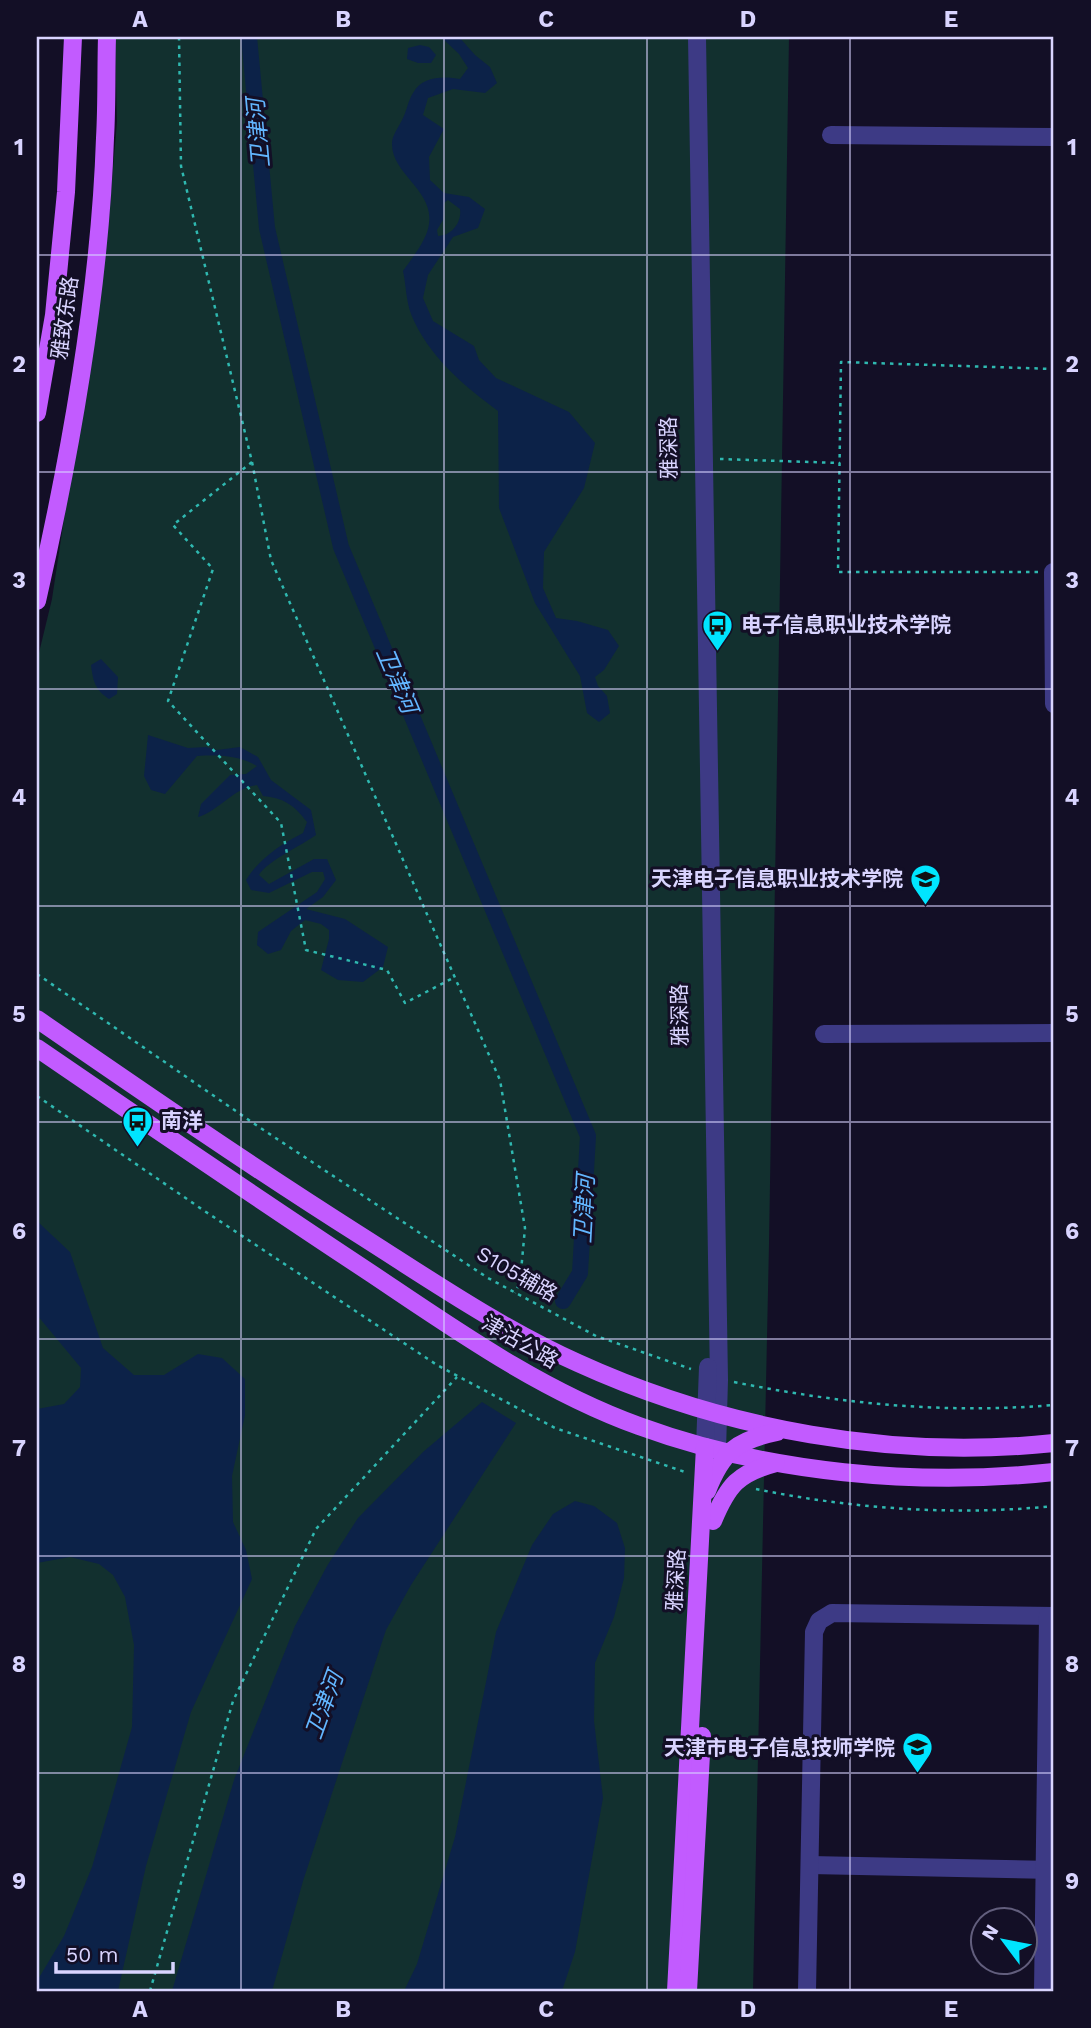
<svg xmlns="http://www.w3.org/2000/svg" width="1091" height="2028" font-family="'Work Sans','Noto Sans SC',sans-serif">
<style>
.green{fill:#12302f}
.water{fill:#0c2248;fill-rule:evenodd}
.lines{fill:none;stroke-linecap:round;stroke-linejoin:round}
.canal{stroke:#0c2248;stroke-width:16}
.path{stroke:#2fb8b0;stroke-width:2.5;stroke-dasharray:3.5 5;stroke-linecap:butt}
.minor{stroke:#3d3a85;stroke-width:18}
.major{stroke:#c25bff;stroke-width:18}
.grid{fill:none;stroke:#d9d4ff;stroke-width:2;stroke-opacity:0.55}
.labels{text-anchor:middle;stroke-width:6;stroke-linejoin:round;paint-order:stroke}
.street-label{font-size:21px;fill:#d9d4ff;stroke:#130f26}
.poi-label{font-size:21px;font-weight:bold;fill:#d9d4ff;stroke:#130f26;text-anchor:start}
.water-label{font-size:23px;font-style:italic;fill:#62b6ff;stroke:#130f26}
.neatline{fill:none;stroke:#d9d4ff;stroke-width:2.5}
.grid-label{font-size:23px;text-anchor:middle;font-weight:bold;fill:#d9d4ff}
</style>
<rect width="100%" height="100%" fill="#130f26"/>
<polygon class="green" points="115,37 789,37 769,1244 753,1991 37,1991 37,661 52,599 108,227 117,122"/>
<g class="water">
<path d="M 441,37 L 459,37 L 475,55 L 490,67 L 497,83 L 485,93 L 453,89 L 428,98 L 423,115 L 444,129 L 429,157 L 430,180 L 444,193 L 469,197 L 485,209 L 478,228 L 453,237 L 428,275 L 423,298 L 433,321 L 474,346 L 479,360 L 496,378 L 569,412 L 595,443 L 584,488 L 544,552 L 543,588 L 556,618 L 577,621 L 608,630 L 619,646 L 604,670 L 595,677 L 598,686 L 607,696 L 610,713 L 599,722 L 587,713 L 580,676 L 535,603 L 499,508 L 498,411 C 463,385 428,356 411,314 C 406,301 406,285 403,271 C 412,258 427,240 429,224 C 434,190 391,174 392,143 C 392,135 400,125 403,118 C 407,110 408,101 413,93 C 422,76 444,76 460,79 L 468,68 L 459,54 ZM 448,200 L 460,209 C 462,222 452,236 438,236 L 437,230 L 443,220 L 444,203 Z"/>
<polygon points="420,45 429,47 436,55 431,63 418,63 407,59 408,48"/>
<path d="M 101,659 L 118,677 L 117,694 L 109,699 C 95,690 93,681 91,665 Z"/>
<path d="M 148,735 L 188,748 L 206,747 L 217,750 L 240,747 L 258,757 L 271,780 L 311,810 L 316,835 C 301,846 267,861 259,875 L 269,884 L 314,859 L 327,859 L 336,880 L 323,897 L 306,909 L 345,919 L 388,947 L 383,967 L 363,982 L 338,980 L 321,970 L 329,939 L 329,930 L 321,924 L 305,920 L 291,931 L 281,950 L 268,954 L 257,945 L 258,932 L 317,892 L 325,879 L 323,872 L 312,872 L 269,893 L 251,890 L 246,880 C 260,858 280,845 303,833 L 307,822 C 294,805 284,798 263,796 L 257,785 C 233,788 220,810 198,817 L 201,804 L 230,775 L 246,774 L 257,766 C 237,755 220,755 197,756 L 165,794 L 151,790 L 144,776 Z"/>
<polygon points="37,1221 70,1252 103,1348 134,1375 164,1375 198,1354 222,1358 245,1379 245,1415 232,1476 233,1522 246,1550 252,1579 191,1712 146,1866 118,1991 37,1991 37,1981 64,1936 92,1867 112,1798 132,1727 134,1645 125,1597 113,1575 99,1564 70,1557 37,1563 37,1409 64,1404 80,1387 81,1368 37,1315"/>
<polygon points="482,1402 516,1423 411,1585 386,1630 303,1881 272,1991 172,1991 234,1780 295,1626 327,1566 358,1518 423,1452"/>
<polygon points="575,1501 594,1506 617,1523 625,1548 624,1578 614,1617 595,1663 594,1721 603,1798 575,1952 562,1991 404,1991 417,1964 455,1837 496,1632 532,1545 553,1514"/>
</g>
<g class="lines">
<polyline class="canal" points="249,37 267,228 341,547 588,1136 580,1273 563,1301"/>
<g class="path">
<polyline points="179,37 181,166 252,462 271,560 500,1080 525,1228 520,1282 515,1293"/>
<polyline points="720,459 840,463"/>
<polyline points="252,462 173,525 213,569 168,701 281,823 306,950 387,970 405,1003 455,977"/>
<polyline points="1038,572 838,572 841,362 1054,369"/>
<polyline points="37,974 259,1127 488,1278 596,1336 691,1369"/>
<polyline points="37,1096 203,1210 437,1365 555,1428 688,1473"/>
<path d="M 734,1382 C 843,1404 943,1414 1054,1405"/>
<path d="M 756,1489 C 852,1509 956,1516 1054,1506"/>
<polyline points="150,1991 233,1701 316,1529 457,1377"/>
</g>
<g class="minor">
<polyline points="697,37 719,1380 717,1451"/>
<polyline points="831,135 1054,137"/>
<polyline points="1053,572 1054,704"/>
<polyline points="824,1034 1054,1033"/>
<polyline points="705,1447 708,1367"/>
<polyline points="810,1865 1054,1870"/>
<polyline points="807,1991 814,1632 819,1621 832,1613 1054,1616"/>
<polyline points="1043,1991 1048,1616"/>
</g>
<g class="major">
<polyline points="37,413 54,315 66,192 73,37"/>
<path d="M 37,601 C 71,452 100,291 105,138 C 107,104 106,70 107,37"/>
<path d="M 37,1019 C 143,1092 249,1165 358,1234 C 429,1279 500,1328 578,1363 C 725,1430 893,1460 1054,1443"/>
<path d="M 37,1048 C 148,1124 260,1200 372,1274 C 457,1331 542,1391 639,1426 C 767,1473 919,1487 1054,1472"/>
<path d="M 707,1491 C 722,1452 737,1440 777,1432"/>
<path d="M 713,1521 C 728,1485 738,1473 776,1463"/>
<polyline points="676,1991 705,1447"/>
<polyline points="688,1991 702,1736"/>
</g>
</g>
<path class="grid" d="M 241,37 L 241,1991M 444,37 L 444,1991M 647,37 L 647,1991M 850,37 L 850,1991M 37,255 L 1054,255M 37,472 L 1054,472M 37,689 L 1054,689M 37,906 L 1054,906M 37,1122 L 1054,1122M 37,1339 L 1054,1339M 37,1556 L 1054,1556M 37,1773 L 1054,1773"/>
<defs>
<symbol id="bus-pin" viewBox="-11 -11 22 30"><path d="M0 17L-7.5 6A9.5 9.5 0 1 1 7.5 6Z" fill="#00e5ff" stroke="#130f26"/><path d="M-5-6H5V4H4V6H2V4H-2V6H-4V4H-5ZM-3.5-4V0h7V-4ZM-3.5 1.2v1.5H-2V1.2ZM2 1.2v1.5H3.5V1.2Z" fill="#111"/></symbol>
<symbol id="university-pin" viewBox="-11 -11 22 30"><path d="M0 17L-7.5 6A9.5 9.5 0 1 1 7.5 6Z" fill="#00e5ff" stroke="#130f26"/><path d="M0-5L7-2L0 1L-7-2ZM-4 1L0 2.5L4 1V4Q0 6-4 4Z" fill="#111"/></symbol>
<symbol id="school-pin" viewBox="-11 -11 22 30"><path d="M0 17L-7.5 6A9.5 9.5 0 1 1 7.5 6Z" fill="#00e5ff" stroke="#130f26"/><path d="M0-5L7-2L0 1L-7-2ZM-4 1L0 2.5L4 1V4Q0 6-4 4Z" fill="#111"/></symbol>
</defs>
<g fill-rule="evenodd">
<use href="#bus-pin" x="700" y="608" width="35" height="47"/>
<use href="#university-pin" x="908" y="862" width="35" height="47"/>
<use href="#bus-pin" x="120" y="1104" width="35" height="47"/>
<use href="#school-pin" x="900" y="1730" width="35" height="47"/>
</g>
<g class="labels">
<g class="street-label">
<text transform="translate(65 318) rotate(-82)" y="7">雅致东路</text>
<text transform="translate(669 448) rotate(-91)" y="7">雅深路</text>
<text transform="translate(680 1015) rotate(-91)" y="7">雅深路</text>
<text transform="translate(517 1274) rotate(30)" y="7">S105辅路</text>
<text transform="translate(520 1342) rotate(30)" y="7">津沽公路</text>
<text transform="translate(676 1580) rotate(-87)" y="7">雅深路</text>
</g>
<g class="poi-label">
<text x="741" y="632">电子信息职业技术学院</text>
<text x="903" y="886" text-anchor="end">天津电子信息职业技术学院</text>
<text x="161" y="1128">南洋</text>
<text x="895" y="1755" text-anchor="end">天津市电子信息技师学院</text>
</g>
<g class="water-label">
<text transform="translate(258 133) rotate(-95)" y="8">卫津河</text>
<text transform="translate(397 680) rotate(67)" y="8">卫津河</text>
<text transform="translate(584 1209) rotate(-87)" y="8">卫津河</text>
<text transform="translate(324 1705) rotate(-70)" y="8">卫津河</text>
</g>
</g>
<rect width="1091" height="2028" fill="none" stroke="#130f26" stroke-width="77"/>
<g transform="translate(1004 1941) rotate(302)"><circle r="33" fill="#130f26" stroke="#625e7d" stroke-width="2"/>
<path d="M0-5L12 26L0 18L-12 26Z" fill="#00e5ff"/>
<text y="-10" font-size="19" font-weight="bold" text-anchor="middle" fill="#d9d4ff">N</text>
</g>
<path d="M56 1962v10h117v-10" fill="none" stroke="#d9d4ff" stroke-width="3.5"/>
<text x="66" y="1962" font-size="21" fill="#d9d4ff" stroke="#130f26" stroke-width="5" paint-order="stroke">50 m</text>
<rect x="38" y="38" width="1014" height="1952" class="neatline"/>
<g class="grid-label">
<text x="140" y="27">A</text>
<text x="343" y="27">B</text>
<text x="546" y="27">C</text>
<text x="748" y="27">D</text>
<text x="951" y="27">E</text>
<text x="19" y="155">1</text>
<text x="1072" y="155">1</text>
<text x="19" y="372">2</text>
<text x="1072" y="372">2</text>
<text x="19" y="588">3</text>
<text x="1072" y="588">3</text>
<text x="19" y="805">4</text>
<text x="1072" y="805">4</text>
<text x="19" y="1022">5</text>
<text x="1072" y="1022">5</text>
<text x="19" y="1239">6</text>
<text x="1072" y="1239">6</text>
<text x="19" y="1456">7</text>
<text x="1072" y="1456">7</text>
<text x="19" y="1672">8</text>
<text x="1072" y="1672">8</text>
<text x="19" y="1889">9</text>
<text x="1072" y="1889">9</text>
<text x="140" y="2017">A</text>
<text x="343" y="2017">B</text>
<text x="546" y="2017">C</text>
<text x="748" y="2017">D</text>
<text x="951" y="2017">E</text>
</g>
</svg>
